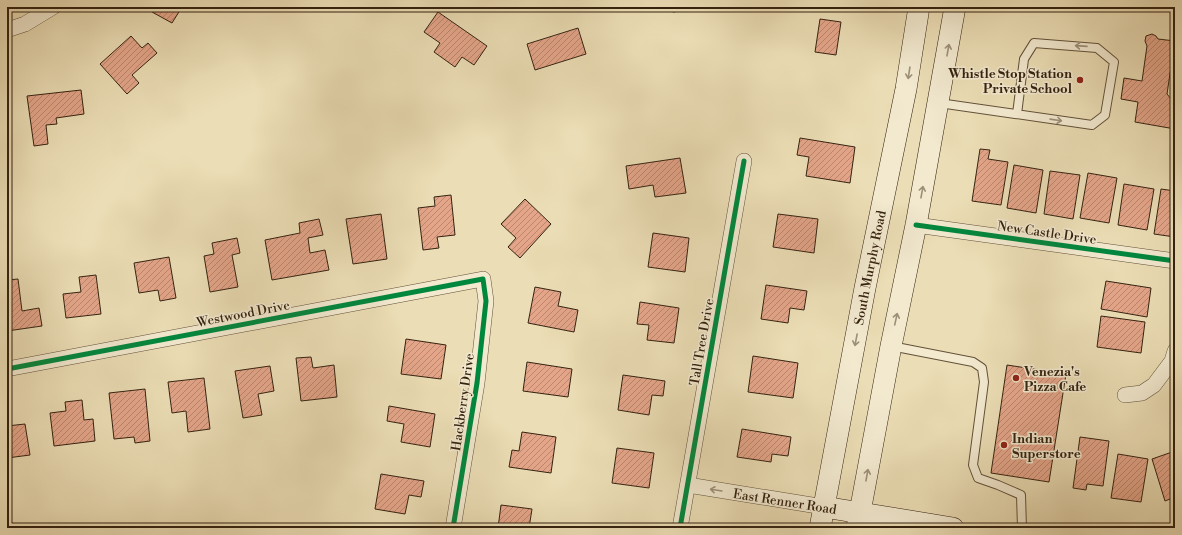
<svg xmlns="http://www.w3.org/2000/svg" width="1182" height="535" font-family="'Libre Bodoni',serif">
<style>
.building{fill:url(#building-hatch);stroke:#342210}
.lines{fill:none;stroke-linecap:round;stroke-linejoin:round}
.service-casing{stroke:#625139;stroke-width:10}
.minor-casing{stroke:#625139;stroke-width:16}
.secondary-casing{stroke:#342210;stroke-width:22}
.service{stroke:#f2e9cf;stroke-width:8}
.minor{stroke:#f2e9cf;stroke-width:15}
.secondary{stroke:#f2e9cf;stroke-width:21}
.cycleway-casing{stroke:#f2e9cf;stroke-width:8}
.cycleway{stroke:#00873e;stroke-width:5}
.oneway{stroke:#9c8f79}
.poi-dot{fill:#8f2418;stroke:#f2e9cf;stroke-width:1.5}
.labels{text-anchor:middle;stroke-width:3;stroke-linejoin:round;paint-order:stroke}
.poi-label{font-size:13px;font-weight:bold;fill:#342210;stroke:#f2e9cf;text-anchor:start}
.street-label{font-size:13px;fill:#342210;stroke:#f2e9cf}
</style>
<defs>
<pattern id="building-hatch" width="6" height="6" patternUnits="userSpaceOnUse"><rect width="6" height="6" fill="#e4a589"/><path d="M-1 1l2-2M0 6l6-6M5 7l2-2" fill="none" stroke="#ba866f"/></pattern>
</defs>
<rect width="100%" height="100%" fill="#ebddb5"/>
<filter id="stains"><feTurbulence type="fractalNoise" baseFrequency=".005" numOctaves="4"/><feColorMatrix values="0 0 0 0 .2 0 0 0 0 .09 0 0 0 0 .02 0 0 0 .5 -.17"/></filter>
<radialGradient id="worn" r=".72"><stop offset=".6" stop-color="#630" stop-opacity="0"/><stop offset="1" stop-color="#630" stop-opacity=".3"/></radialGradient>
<g class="building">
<polygon points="154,7 182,7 172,23 152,12"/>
<polygon points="656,7 675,7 675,12 655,9"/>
<polygon points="438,12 487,46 474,65 462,57 455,67 434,52 440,43 424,32"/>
<polygon points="820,19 841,22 836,55 815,52"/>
<polygon points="578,28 586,54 535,70 527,44"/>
<polygon points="1152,34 1156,36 1158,39 1175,41 1175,60 1172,60 1167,94 1172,100 1172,102 1175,103 1175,129 1135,122 1138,102 1121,99 1124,78 1142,81 1147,46 1145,41 1146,36"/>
<polygon points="131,36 142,48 148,43 157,53 132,75 139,83 127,94 100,64"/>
<polygon points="81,90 84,114 56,118 57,124 46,125 48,144 34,146 27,96"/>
<polygon points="800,138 855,147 850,183 806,176 809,157 797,155"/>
<polygon points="980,149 990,150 988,159 1008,162 1001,205 972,201"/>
<polygon points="680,158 686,193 655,197 653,185 629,189 626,166"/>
<polygon points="1014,165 1043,170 1036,213 1007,208"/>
<polygon points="1050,171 1080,175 1073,219 1044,214"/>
<polygon points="1088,173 1117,178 1109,223 1080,218"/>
<polygon points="1124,184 1154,189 1147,230 1118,225"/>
<polygon points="1161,189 1175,191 1175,237 1154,234"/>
<polygon points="451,195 455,235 437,237 439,248 423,250 418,208 435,206 434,197"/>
<polygon points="525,199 551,224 520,258 508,247 516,238 501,224"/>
<polygon points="381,214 387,259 353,264 346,219"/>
<polygon points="778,214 818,219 814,253 773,247"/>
<polygon points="319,219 323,235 308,238 310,253 325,250 329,270 272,280 265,240 300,233 299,223"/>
<polygon points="653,233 689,238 685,272 648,267"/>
<polygon points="237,238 240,253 232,255 238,287 210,292 204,256 214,254 212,243"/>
<polygon points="169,257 176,298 160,301 158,290 139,293 134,263"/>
<polygon points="96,275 101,314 66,318 63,294 81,292 79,277"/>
<polygon points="18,279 22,311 39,308 42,326 7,331 7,280"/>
<polygon points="1106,281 1151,288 1147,317 1101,309"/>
<polygon points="766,285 807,291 804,310 790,308 788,323 761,319"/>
<polygon points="535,287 561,292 558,306 578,310 574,332 528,323"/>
<polygon points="640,302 679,308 674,343 647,340 649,325 637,324"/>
<polygon points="1101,316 1145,322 1141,353 1097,347"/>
<polygon points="406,339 446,345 441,379 401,374"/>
<polygon points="753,356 798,363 793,398 748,392"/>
<polygon points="311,357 313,368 334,365 337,397 301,401 296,358"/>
<polygon points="527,362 572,369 568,397 523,391"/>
<polygon points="1007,365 1066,374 1049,482 991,473"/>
<polygon points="270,366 274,391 258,394 262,415 243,418 235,371"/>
<polygon points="623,375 665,381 663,396 652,395 649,415 618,410"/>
<polygon points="204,378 210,429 188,432 186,411 172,413 168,382"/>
<polygon points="145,389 150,441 135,443 134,437 114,439 109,393"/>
<polygon points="82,400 84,420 93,419 95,441 54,446 50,413 66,411 65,402"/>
<polygon points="389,406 435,414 430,447 401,442 404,424 387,421"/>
<polygon points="1175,418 1175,428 1170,424"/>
<polygon points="25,424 30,455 7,458 7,426"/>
<polygon points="742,429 791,437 788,456 772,454 771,462 737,457"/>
<polygon points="522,432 556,437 551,473 509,467 512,450 519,451"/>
<polygon points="1080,437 1109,441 1103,486 1087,484 1086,490 1073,488"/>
<polygon points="617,448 654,453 649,488 612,483"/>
<polygon points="1175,451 1175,497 1165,501 1152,459"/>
<polygon points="1118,454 1148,459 1141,502 1111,498"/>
<polygon points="381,474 424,481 421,497 409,495 405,514 375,509"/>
<polygon points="501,505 532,509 529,528 532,528 498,528"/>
<polygon points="612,524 642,528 612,528"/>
</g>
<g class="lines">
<defs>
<g id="service">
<polyline points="939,103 1092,125 1105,115 1114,62 1097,48 1034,43 1024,59 1017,114"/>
<polyline points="891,346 973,362 982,368 984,382 973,465 978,478 998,485 1021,495 1022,528"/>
</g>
<g id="minor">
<polyline points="7,30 25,24 53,7"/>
<polyline points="916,225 1175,261"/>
<polyline points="7,369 483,279 486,301 477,383 453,528"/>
<polyline points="1125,395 1142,393 1154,385 1172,361 1175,351"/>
<polyline points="688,485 824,507"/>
<polyline points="680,528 744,161"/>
</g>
<g id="secondary">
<polyline points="824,507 953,528"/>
<path id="s1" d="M 820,528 L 865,288 L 906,89 L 919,7"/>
<polyline points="857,528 891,346 916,225 955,7"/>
</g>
</defs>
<use href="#service" class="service-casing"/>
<use href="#minor" class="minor-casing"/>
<use href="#secondary" class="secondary-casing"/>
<use href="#service" class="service"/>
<use href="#minor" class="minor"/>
<use href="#secondary" class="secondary"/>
<defs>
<g id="cycleway">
<polyline points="916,225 1175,261"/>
<polyline points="7,369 483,279 486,301 477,383 453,528"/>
<polyline points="680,528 744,161"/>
</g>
</defs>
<use href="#cycleway" class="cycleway-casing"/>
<use href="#cycleway" class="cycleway"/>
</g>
<defs><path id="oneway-shaft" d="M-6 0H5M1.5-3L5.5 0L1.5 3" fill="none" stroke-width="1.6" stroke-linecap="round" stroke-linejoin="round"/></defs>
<g class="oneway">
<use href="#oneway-shaft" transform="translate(1081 46) rotate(-176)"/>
<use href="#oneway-shaft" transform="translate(948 50) rotate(-80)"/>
<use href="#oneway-shaft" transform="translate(909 73) rotate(99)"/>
<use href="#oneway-shaft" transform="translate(1056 120) rotate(8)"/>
<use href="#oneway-shaft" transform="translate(922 192) rotate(-80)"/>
<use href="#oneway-shaft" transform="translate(896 319) rotate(-78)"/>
<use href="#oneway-shaft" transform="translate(856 340) rotate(101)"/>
<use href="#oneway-shaft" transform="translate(867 475) rotate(-80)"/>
<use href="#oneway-shaft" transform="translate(716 490) rotate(-171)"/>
</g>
<g class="poi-dot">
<circle cx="1080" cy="80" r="4"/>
<circle cx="1016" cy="378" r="4"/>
<circle cx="1004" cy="445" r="4"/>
</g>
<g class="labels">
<g class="poi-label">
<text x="1072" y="78" text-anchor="end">Whistle Stop Station<tspan x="1072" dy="15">Private School</tspan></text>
<text x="1024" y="376">Venezia's<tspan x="1024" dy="15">Pizza Cafe</tspan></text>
<text x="1012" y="443">Indian<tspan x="1012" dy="15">Superstore</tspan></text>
</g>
<g class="street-label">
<text transform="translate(1047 232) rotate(8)" y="5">New Castle Drive</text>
<text dy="5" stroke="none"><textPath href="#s1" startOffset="265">South Murphy Road</textPath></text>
<text transform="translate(243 313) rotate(-11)" y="5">Westwood Drive</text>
<text transform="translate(701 342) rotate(-80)" y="5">Tall Tree Drive</text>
<text transform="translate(462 402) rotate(-82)" y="5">Hackberry Drive</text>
<text transform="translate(785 501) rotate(9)" y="5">East Renner Road</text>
</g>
</g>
<rect width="1182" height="535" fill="none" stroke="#ebddb5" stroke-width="24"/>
<rect x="8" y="8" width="1166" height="519" fill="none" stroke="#342210" stroke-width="2"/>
<rect x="12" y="12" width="1158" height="511" fill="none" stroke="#342210"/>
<rect width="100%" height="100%" filter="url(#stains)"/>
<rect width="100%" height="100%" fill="url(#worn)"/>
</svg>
